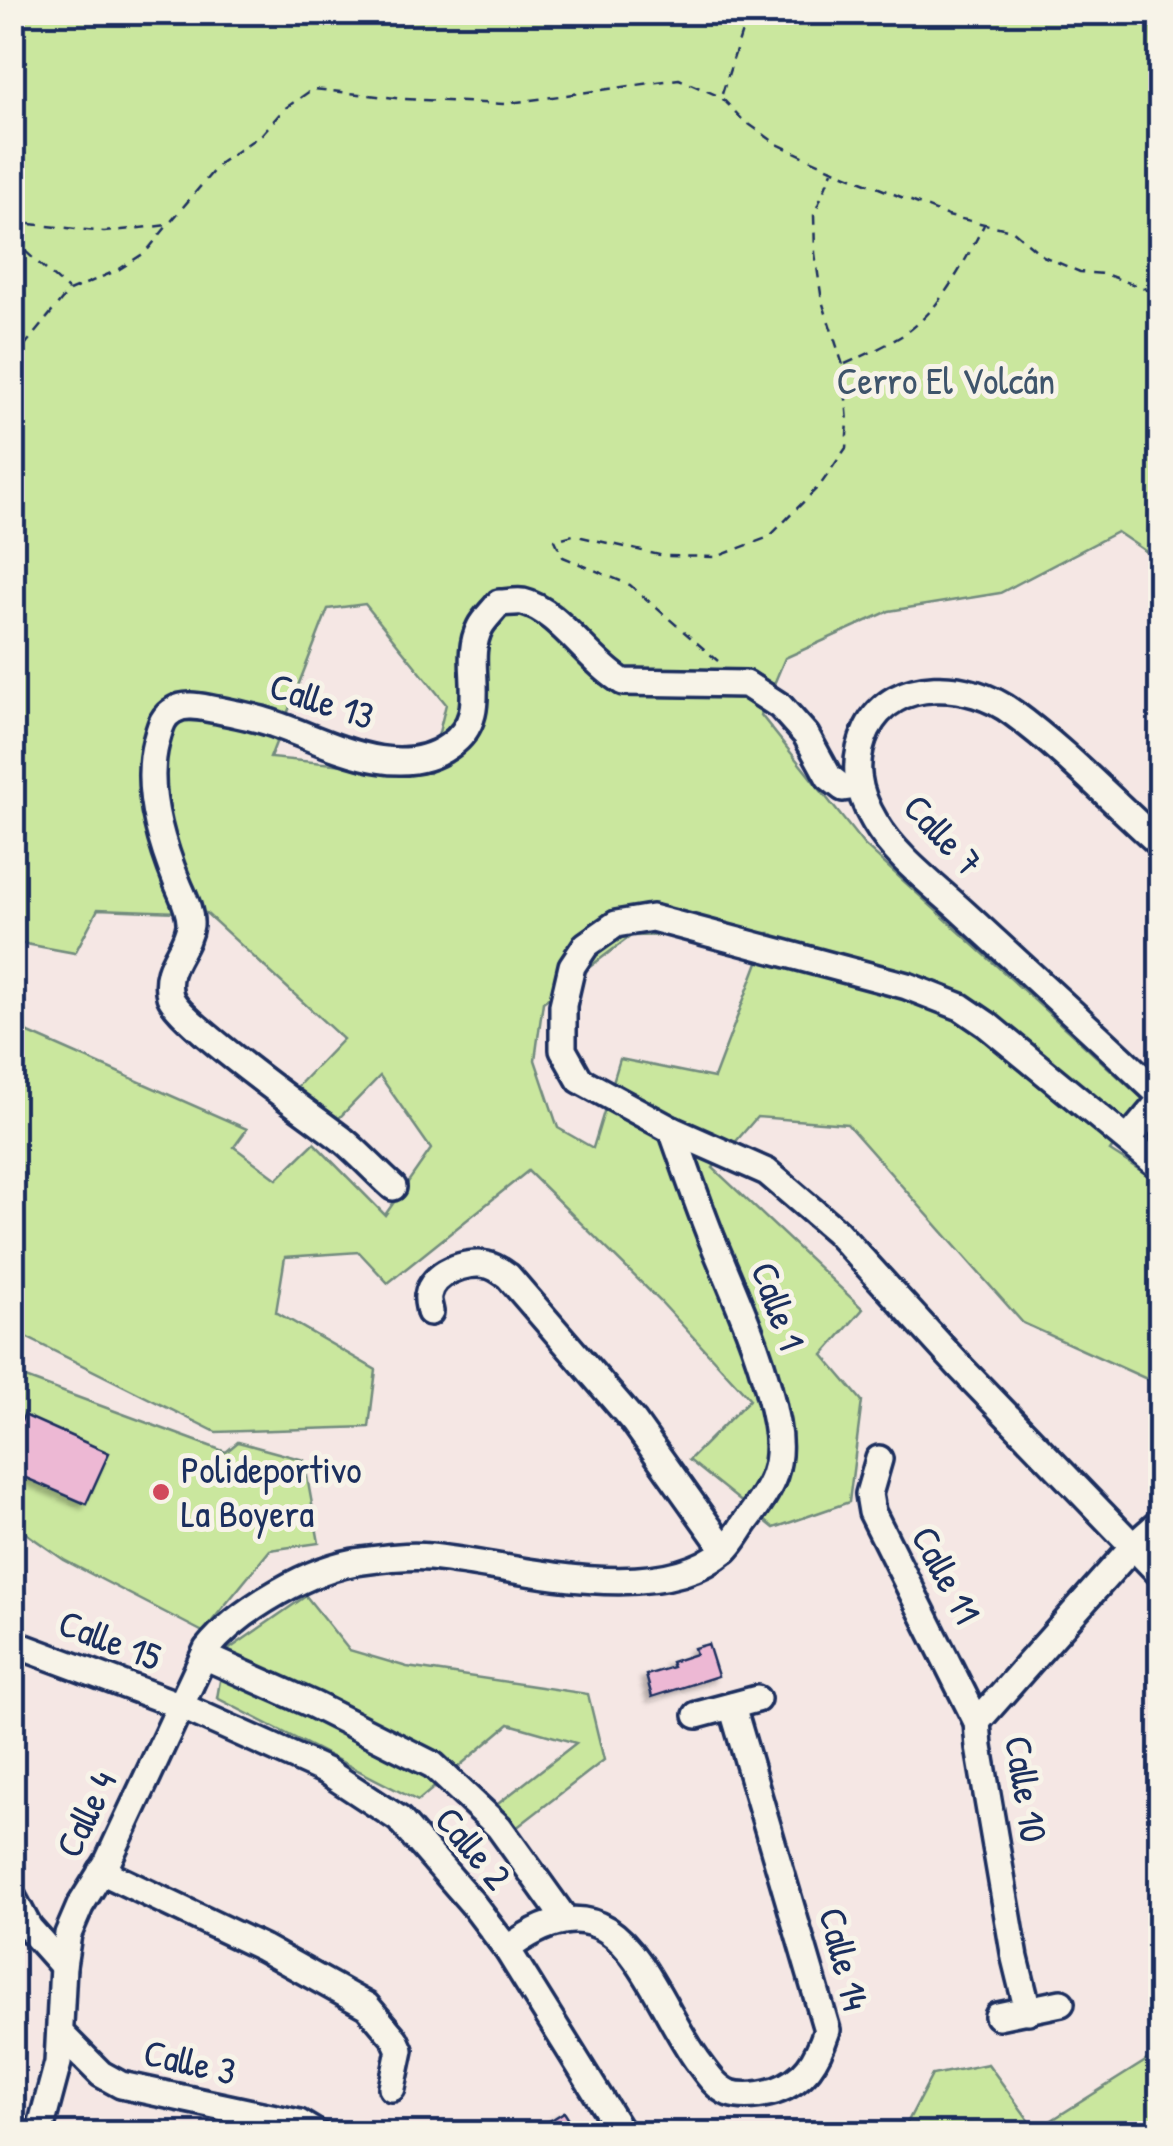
<svg xmlns="http://www.w3.org/2000/svg" width="1173" height="2146" font-family="'Patrick Hand',sans-serif">
<style>
.green{fill:#cae79e;stroke:#728b7e;stroke-width:2.5;fill-rule:evenodd}
.building{fill:#edb8d4;stroke:#1b2f5e;stroke-width:2.5;filter:url(#shadow)}
.lines{fill:none;stroke-linecap:round;stroke-linejoin:round}
.minor-casing{stroke:#1b2f5e;stroke-width:32}
.path{stroke:#1b2f5e;stroke-width:2.5;stroke-dasharray:10 8;stroke-linecap:butt}
.minor{stroke:#f7f3e8;stroke-width:25}
.poi-dot{fill:#d1495b;stroke:#f7f3e8;stroke-width:4}
.labels{text-anchor:middle;stroke-width:10;stroke-linejoin:round;paint-order:stroke}
.park-label{font-size:38px;fill:#3e546b;stroke:#f7f3e8}
.street-label{font-size:38px;fill:#1b2f5e;stroke:#f7f3e8}
.poi-label{font-size:38px;fill:#1b2f5e;stroke:#f7f3e8;text-anchor:start}
</style>
<defs>
<filter id="shadow"><feDropShadow dx="-4.5" dy="4.5" stdDeviation="2.5" flood-color="#0004"/></filter>
</defs>
<rect width="100%" height="100%" fill="#f5e7e4"/>
<filter id="ink" filterUnits="userSpaceOnUse"><feTurbulence type="fractalNoise" baseFrequency=".01" numOctaves="2"/><feDisplacementMap in="SourceGraphic" scale="20" xChannelSelector="R" yChannelSelector="G"/><feConvolveMatrix kernelMatrix="1 2 1 2 8 2 1 2 1" color-interpolation-filters="sRGB"/></filter>
<g filter="url(#ink)">
<g class="green">
<path d="M 12,13 L 1160,13 L 1160,561 L 1117,532 L 1000,593 L 889,611 L 785,658 L 761,715 L 864,845 L 1145,1101 L 1110,1151 L 1160,1183 L 1160,1385 L 1023,1323 L 847,1124 L 757,1117 L 713,1168 L 863,1309 L 823,1355 L 862,1401 L 849,1502 L 774,1528 L 689,1460 L 750,1399 L 661,1302 L 528,1171 L 388,1283 L 359,1252 L 285,1257 L 276,1312 L 376,1370 L 369,1427 L 216,1432 L 22,1335 L 12,1320 L 13,1026 L 247,1129 L 234,1147 L 277,1179 L 314,1143 L 385,1215 L 431,1149 L 380,1076 L 339,1118 L 296,1088 L 343,1039 L 206,913 L 98,909 L 75,953 L 15,942 L 13,945 ZM 365,604 L 446,704 L 429,773 L 270,758 L 328,609 ZM 769,933 L 714,1078 L 620,1059 L 593,1148 L 558,1128 L 535,1060 L 543,1002 L 631,936 Z"/>
<polygon points="12,1373 226,1452 238,1442 304,1460 319,1543 270,1550 203,1632 64,1560 13,1524"/>
<polygon points="306,1596 349,1650 407,1667 588,1694 604,1760 511,1832 494,1807 576,1743 509,1724 418,1801 217,1698 225,1652"/>
<polygon points="1160,2052 1160,2121 1122,2134 891,2133 906,2125 932,2075 988,2064 1036,2130"/>
</g>
<g class="building">
<polygon points="24,1415 109,1453 86,1504 12,1472 12,1442"/>
<polygon points="708,1644 718,1676 652,1697 646,1675 673,1667 671,1662 696,1654 694,1648"/>
<polygon points="564,2112 578,2134 529,2134"/>
</g>
<g class="lines">
<defs>
<g id="minor">
<path d="M 1160,844 C 1113,802 1064,750 1013,713 C 971,681 894,675 867,729 C 851,763 857,792 875,822 C 896,858 935,886 965,914 C 1030,974 1096,1034 1160,1095"/>
<polyline points="1129,1138 1160,1101"/>
<polyline points="1160,1167 986,1024 961,1007 907,986 652,918 616,924 586,945 572,966 563,1005 563,1050 580,1080 672,1130 767,1172 836,1231 962,1369 1160,1574"/>
<path d="M 393,1187 C 376,1172 361,1155 343,1140 C 315,1118 177,1021 170,996 C 162,966 187,951 190,925 C 191,910 182,895 177,882 C 160,840 144,787 156,742 C 160,729 161,717 174,710 C 187,702 204,708 218,710 C 233,713 248,716 262,720 C 318,736 394,786 449,746 C 495,714 460,665 480,627 C 484,619 493,611 499,603 C 506,603 516,601 523,602 C 558,610 589,662 623,682 L 746,684 L 780,706 L 806,735 L 829,777 L 843,788 L 857,786"/>
<path d="M 430,1312 C 429,1306 427,1301 428,1296 C 431,1273 467,1260 487,1265 C 494,1266 502,1272 508,1276 L 634,1422 L 725,1550"/>
<polyline points="879,1459 869,1494 872,1512 977,1722 979,1747 1015,1958 1028,2011"/>
<polyline points="12,1643 181,1706 326,1771 399,1819 473,1904 507,1949 622,2134"/>
<polyline points="204,1656 314,1705 433,1765 499,1827 565,1919"/>
<polyline points="697,1715 757,1699"/>
<polyline points="977,1722 1134,1545 1160,1522"/>
<polyline points="101,1871 263,1948 367,2006 395,2039 400,2050 392,2088"/>
<polyline points="12,1896 29,1928 63,1966"/>
<path d="M 507,1949 C 619,1864 645,1986 697,2060 C 706,2072 715,2087 729,2093 C 744,2098 761,2095 775,2091 C 806,2080 817,2060 827,2030 L 732,1706"/>
<polyline points="998,2016 1061,2003"/>
<polyline points="62,2035 101,2074 121,2085 299,2123 317,2134"/>
<path d="M 39,2134 L 58,2063 L 63,1966 L 68,1934 L 80,1906 L 108,1861 L 207,1649 C 238,1610 312,1567 362,1561 C 384,1558 407,1555 430,1557 C 512,1565 656,1610 725,1550 C 734,1542 740,1529 747,1520 C 772,1487 784,1466 776,1423 C 764,1357 736,1298 711,1237 C 697,1202 685,1166 672,1130"/>
</g>
</defs>
<use href="#minor" class="minor-casing"/>
<g class="path">
<polyline points="722,94 746,19 759,12"/>
<polyline points="12,222 104,232 168,225 220,163 262,134 284,109 313,89 405,99 503,104 679,79 721,97 742,119 777,144 832,169 948,216 1012,230 1043,256 1080,272 1105,274 1160,294"/>
<polyline points="12,239 68,290"/>
<polyline points="12,361 69,291 118,270 146,252 167,226"/>
<path d="M 845,364 C 865,355 885,346 903,335 C 940,311 964,263 984,225"/>
<polyline points="718,661 630,585 563,557 555,540 573,535 664,556 716,557 769,537 821,484 846,448 848,422 843,365 822,301 815,253 814,215 832,171"/>
</g>
<use href="#minor" class="minor"/>
</g>
</g>
<circle class="poi-dot" cx="161" cy="1492" r="10"/>
<g class="labels">
<g class="park-label">
<text x="946" y="394">Cerro El Volcán</text>
</g>
<g class="street-label">
<text transform="translate(322 701) rotate(18)" y="13">Calle 13</text>
<text transform="translate(943 835) rotate(47)" y="13">Calle 7</text>
<text transform="translate(778 1306) rotate(70)" y="13">Calle 1</text>
<text transform="translate(946 1575) rotate(62)" y="13">Calle 11</text>
<text transform="translate(110 1640) rotate(21)" y="13">Calle 15</text>
<text transform="translate(1026 1789) rotate(81)" y="13">Calle 10</text>
<text transform="translate(86 1814) rotate(-64)" y="13">Calle 4</text>
<text transform="translate(473 1848) rotate(50)" y="13">Calle 2</text>
<text transform="translate(844 1959) rotate(76)" y="13">Calle 14</text>
<text transform="translate(190 2062) rotate(13)" y="13">Calle 3</text>
</g>
<g class="poi-label">
<text x="181" y="1483">Polideportivo<tspan x="181" dy="44">La Boyera</tspan></text>
</g>
</g>
<rect width="1173" height="2146" fill="none" stroke="#f7f3e8" stroke-width="50"/>
<rect x="25" y="25" width="1123" height="2096" fill="none" stroke="#1b2f5e" stroke-width="4" filter="url(#ink)"/>
</svg>
